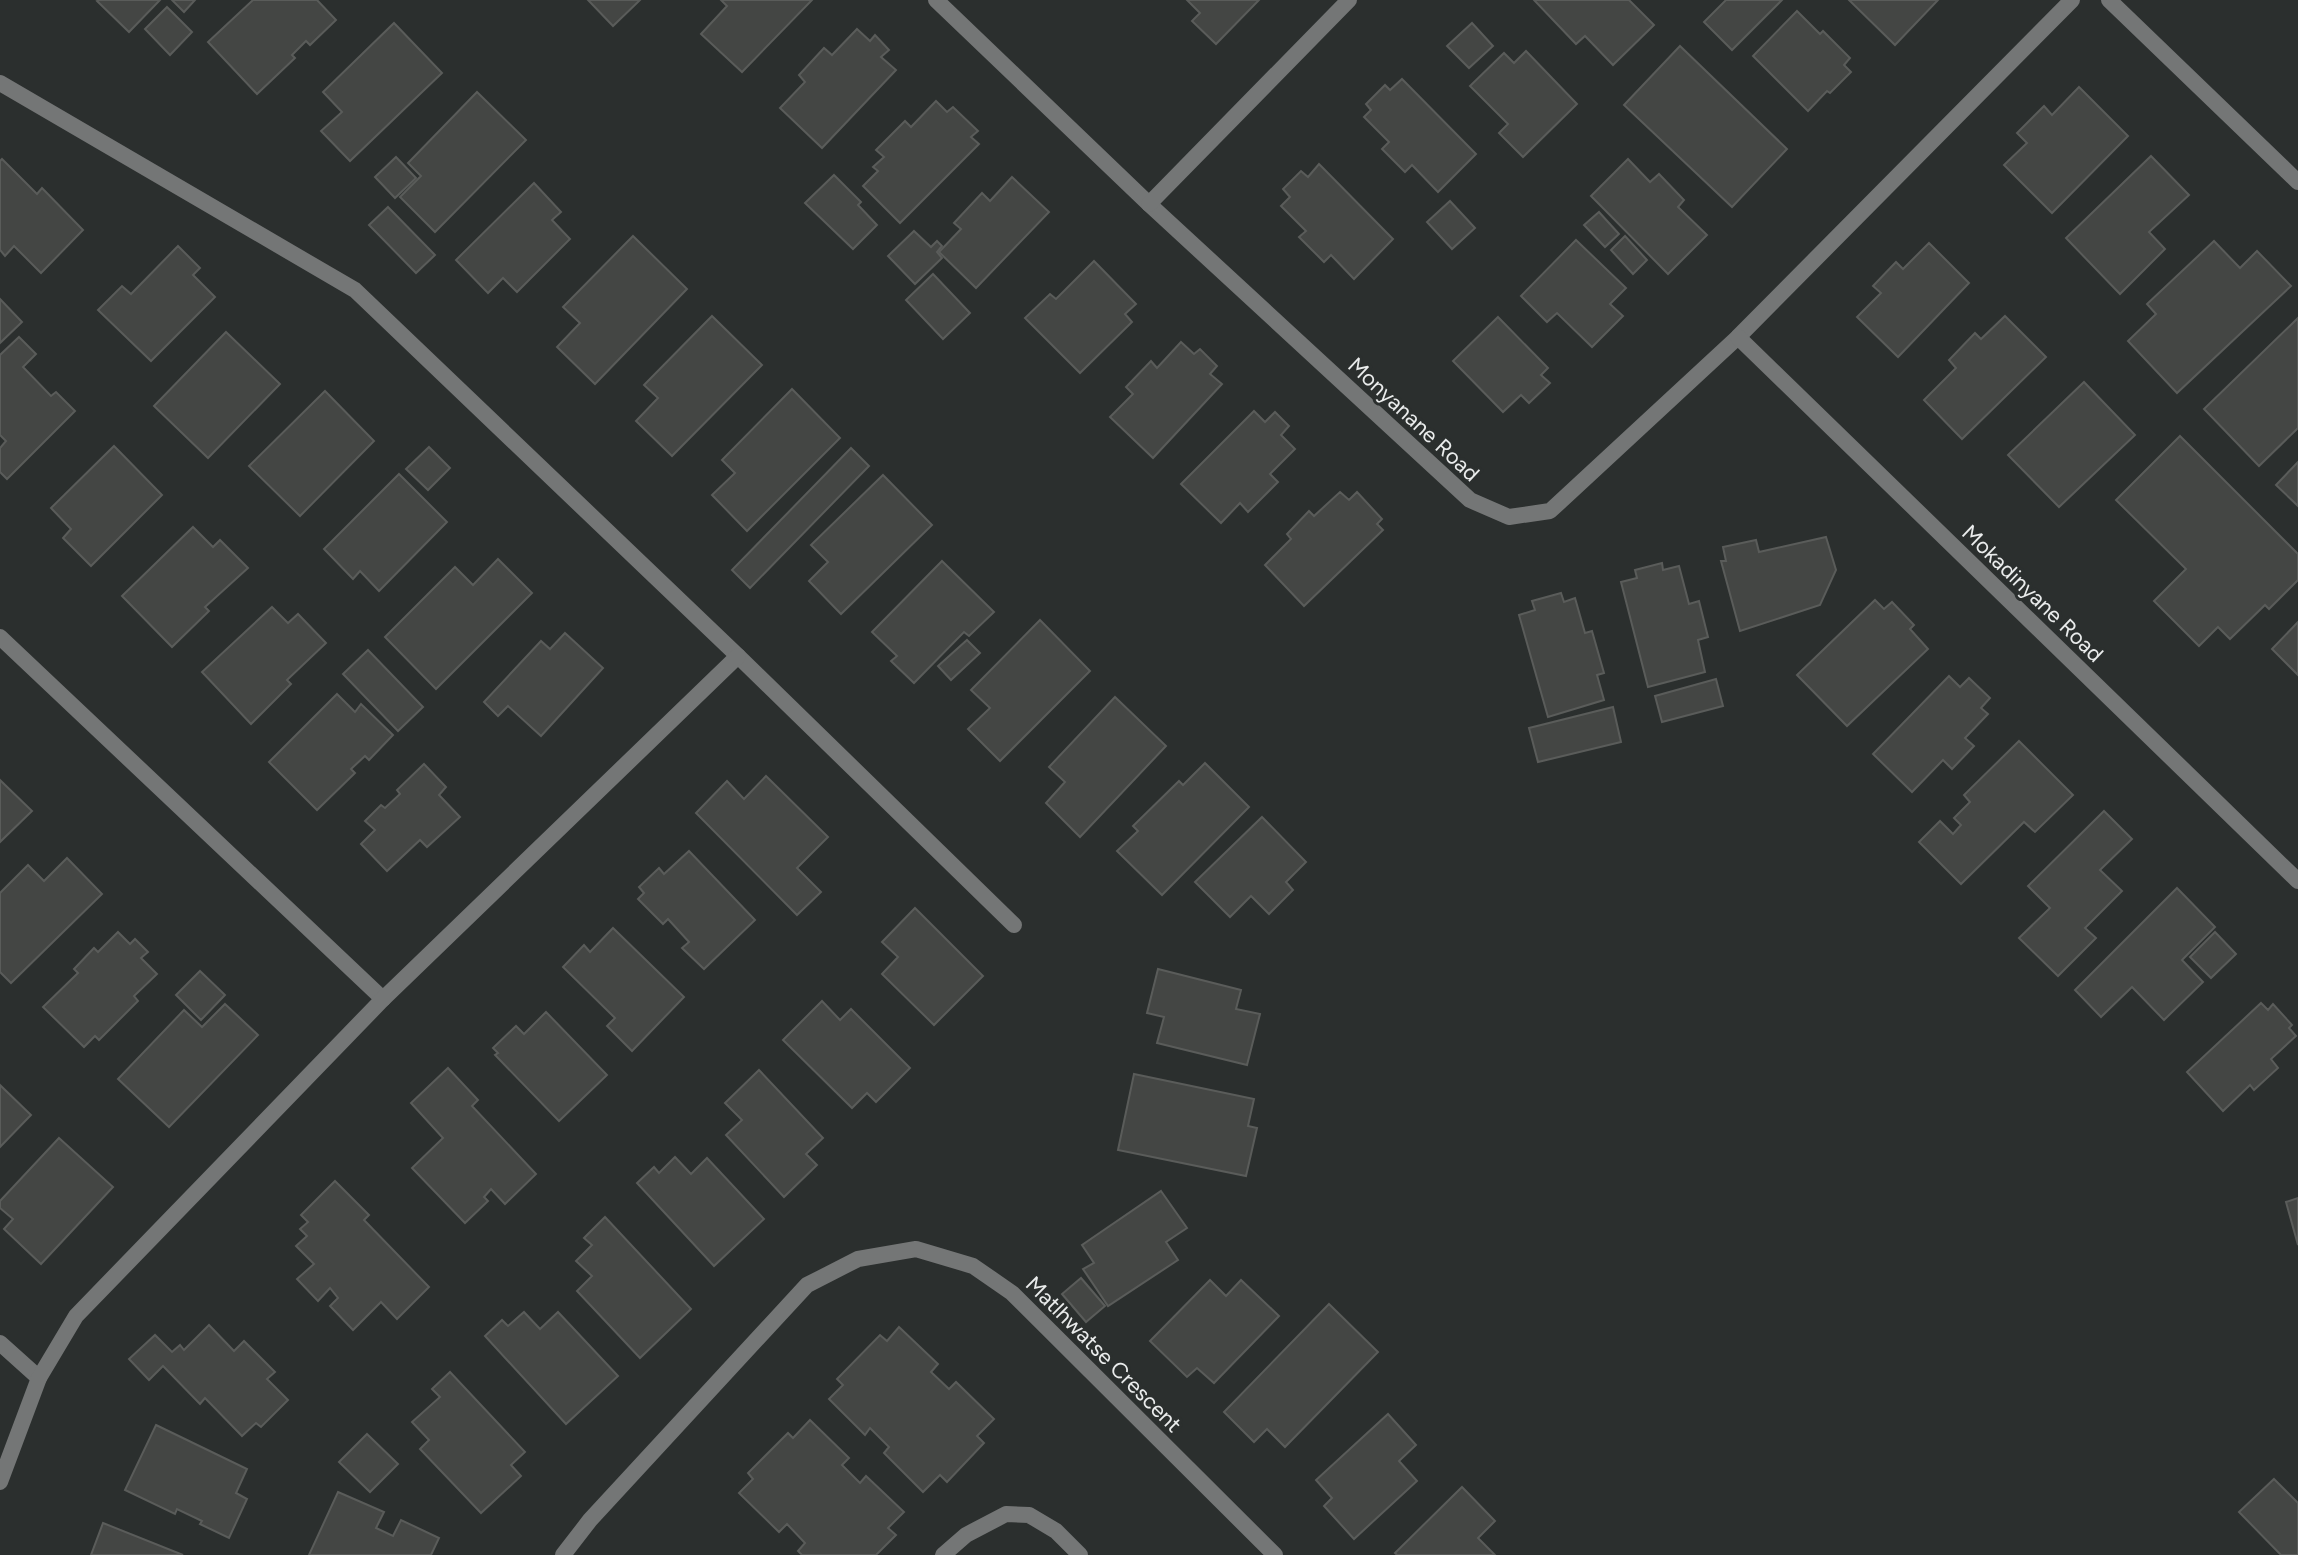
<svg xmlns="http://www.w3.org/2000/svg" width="2298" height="1555" font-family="Figtree,sans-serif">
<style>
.building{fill:#444644;stroke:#5a5c5a;stroke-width:2}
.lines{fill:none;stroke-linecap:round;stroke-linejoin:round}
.minor{stroke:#747676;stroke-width:16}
.labels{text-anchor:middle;stroke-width:6;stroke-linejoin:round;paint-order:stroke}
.street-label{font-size:22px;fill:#eaecec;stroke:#2b2f2e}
</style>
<rect width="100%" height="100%" fill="#2b2f2e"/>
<g class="building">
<polygon points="99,0 160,0 129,32 97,1"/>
<polygon points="172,0 195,0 184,12"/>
<polygon points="253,0 317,0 336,20 310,45 306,41 292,55 295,58 257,94 208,42"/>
<polygon points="588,0 640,0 613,26"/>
<polygon points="721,0 812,0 742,72 701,34 727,6"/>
<polygon points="1187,0 1259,0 1216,44 1192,21 1200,13"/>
<polygon points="1534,0 1629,0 1654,25 1613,65 1585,36 1576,44"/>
<polygon points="1726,0 1782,0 1732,50 1704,22"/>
<polygon points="1849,0 1938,0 1895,45"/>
<polygon points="167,7 192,32 170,55 145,29"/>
<polygon points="1797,11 1820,34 1823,31 1850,58 1844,65 1851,72 1830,93 1827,91 1808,111 1753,56"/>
<polygon points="394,23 442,73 350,161 321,131 342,112 323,92"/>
<polygon points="1472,23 1493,46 1469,68 1447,46"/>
<polygon points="857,29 870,41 875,35 889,50 881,57 896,70 822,148 780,108 805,82 799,75 824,48 832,55"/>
<polygon points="1680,46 1787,149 1732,207 1624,105"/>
<polygon points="1526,51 1577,104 1523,157 1499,133 1508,124 1470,86 1504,53 1514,63"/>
<polygon points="1402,79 1476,154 1438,192 1412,165 1405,172 1382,149 1389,142 1364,117 1371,110 1366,104 1385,85 1390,90"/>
<polygon points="2079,87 2128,136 2052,213 2004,165 2027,143 2017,133 2044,106 2052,115"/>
<polygon points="477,92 526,140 435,232 400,197 421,176 408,163"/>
<polygon points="936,101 947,112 953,107 978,131 971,137 979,144 900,223 863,186 878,171 873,167 884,157 876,150 905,121 911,127"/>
<polygon points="2151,156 2189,195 2149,232 2165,249 2120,294 2066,238"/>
<polygon points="396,157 416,178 395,198 375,177"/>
<polygon points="2,159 37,194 42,188 83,230 41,273 14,246 5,256 0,250 0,161"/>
<polygon points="1628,159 1650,182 1659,174 1684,200 1678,207 1707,235 1668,274 1591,196"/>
<polygon points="1319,164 1393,239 1354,279 1331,255 1324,262 1299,237 1306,231 1281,206 1290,197 1283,189 1301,171 1308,177"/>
<polygon points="834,175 861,202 858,205 877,225 853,249 805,203"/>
<polygon points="1012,177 1049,212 976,288 939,252 961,229 954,223 982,193 990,201"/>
<polygon points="534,183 561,212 552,220 570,239 517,292 503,278 488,293 456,260"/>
<polygon points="1450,201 1475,228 1452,249 1427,222"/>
<polygon points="388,207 435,255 416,273 369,225"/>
<polygon points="1599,212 1619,234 1605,247 1584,225"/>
<polygon points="914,231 931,247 937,241 942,246 937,252 942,258 915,284 888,256"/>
<polygon points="633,236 687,289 595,384 557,347 580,323 563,307"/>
<polygon points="1625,236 1647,260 1633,274 1611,250"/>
<polygon points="1576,240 1626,288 1610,304 1623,316 1592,347 1557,313 1547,322 1521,296"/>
<polygon points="2214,241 2240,268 2257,251 2291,286 2177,393 2128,341 2156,314 2147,304"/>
<polygon points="1929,243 1969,283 1898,357 1857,317 1881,293 1873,286 1896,262 1903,269"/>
<polygon points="178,246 200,268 193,275 215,297 151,361 98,310 122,286 131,294"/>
<polygon points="1094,261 1136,304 1125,314 1132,322 1080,373 1025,318 1050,294 1056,299"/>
<polygon points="933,274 970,313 943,339 906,300"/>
<polygon points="0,299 22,322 0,343"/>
<polygon points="712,316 762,365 672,456 636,421 658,398 644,385"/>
<polygon points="2005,316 2046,357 1962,439 1924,400 1956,368 1949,360 1975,333 1981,339"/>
<polygon points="1498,317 1548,368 1541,375 1550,383 1529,403 1521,395 1503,412 1453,361"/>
<polygon points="2298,318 2298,428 2259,466 2204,409"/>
<polygon points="226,332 280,384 208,458 154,406"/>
<polygon points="19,337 36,354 23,367 51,396 56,392 75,411 7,479 0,472 0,448 6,441 0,435 0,355"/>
<polygon points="1181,342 1194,354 1200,349 1217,366 1210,374 1222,384 1153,458 1110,417 1133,394 1126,387 1151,361 1157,368"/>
<polygon points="2084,382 2135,435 2059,507 2008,455"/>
<polygon points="792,389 840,438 747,531 712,495 735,473 722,460"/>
<polygon points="325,391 374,441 300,516 249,466"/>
<polygon points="1254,411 1265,422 1275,412 1289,426 1281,435 1295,449 1270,474 1278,482 1248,512 1240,503 1221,523 1181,484"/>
<polygon points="2180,436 2298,554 2298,580 2269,609 2265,605 2230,639 2218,627 2199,646 2154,601 2186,569 2116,500"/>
<polygon points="114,446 162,495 91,566 63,538 71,529 51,508"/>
<polygon points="429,447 450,468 428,490 406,469"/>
<polygon points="851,448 869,466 750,588 732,570"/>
<polygon points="2298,462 2298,506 2276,485"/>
<polygon points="399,474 447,522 379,591 360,571 353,579 324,549"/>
<polygon points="883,475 932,525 841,614 809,581 828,562 811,545"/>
<polygon points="1340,492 1349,500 1357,492 1382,519 1377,524 1383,530 1304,606 1265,565 1291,539 1287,534 1309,511 1314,516"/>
<polygon points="193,527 213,547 220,540 248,568 205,607 209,611 172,647 122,596"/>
<polygon points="1826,537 1836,570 1820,605 1740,631 1721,561 1726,561 1723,547 1756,540 1759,552"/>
<polygon points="498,559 532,593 436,689 385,637 455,567 473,585"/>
<polygon points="942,561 994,612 969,636 964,632 914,683 891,661 897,656 872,632"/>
<polygon points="1662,563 1663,570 1679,566 1689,604 1699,601 1708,637 1698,640 1705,672 1648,687 1621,582 1637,578 1635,570"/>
<polygon points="1561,593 1564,602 1575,598 1585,633 1592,631 1604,673 1597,675 1604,700 1548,717 1519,615 1535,610 1532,601"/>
<polygon points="1875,600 1884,609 1892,602 1914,625 1910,629 1928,649 1847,726 1797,675"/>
<polygon points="272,607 288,623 298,614 326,643 287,680 291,684 251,724 202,672"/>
<polygon points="1040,620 1090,671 1000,761 968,729 990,708 971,690"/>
<polygon points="2298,622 2298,675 2272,649"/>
<polygon points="565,633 603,668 541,736 508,706 498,716 484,702 541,641 550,649"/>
<polygon points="967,640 980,653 951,680 938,666"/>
<polygon points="368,650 423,707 398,731 343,674"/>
<polygon points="1949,676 1960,687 1969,678 1990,698 1981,708 1988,714 1965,738 1974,746 1952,769 1943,760 1912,792 1873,754"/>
<polygon points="1716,679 1723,706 1662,722 1655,696"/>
<polygon points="337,694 355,712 361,704 393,735 369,760 365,756 351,769 355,773 317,810 269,762"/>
<polygon points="1115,697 1166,746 1080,837 1046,803 1065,782 1049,767"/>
<polygon points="1613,707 1621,742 1538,762 1529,728"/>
<polygon points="2019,741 2073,795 2035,832 2024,822 1961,884 1919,842 1940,821 1953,834 1961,825 1954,818 1970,802 1964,795"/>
<polygon points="1205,763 1249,807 1162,895 1117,851 1138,831 1133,826 1179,781 1183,785"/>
<polygon points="424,764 446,787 439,795 460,817 427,847 420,840 387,871 361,844 375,830 365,821 381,805 385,808 400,794 397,790"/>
<polygon points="766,776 828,837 797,868 821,892 797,915 696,813 727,781 744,799"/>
<polygon points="0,780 32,811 0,842"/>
<polygon points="2104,811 2132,839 2100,870 2122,891 2085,928 2096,938 2058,976 2019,938 2050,908 2028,886"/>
<polygon points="1262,817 1306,862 1286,882 1293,890 1269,914 1251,896 1230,917 1195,882"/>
<polygon points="689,851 755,920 704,969 682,948 689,942 668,919 663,924 638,899 644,893 639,887 659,868 664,874"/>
<polygon points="67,858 102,894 11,983 0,972 0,893 28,865 44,881"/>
<polygon points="2177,888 2215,927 2182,960 2203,982 2164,1020 2132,987 2101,1017 2075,990"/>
<polygon points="915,908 983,976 934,1025 882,974 898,957 882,942"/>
<polygon points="613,928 684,997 632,1051 607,1026 615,1018 563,967 584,945 590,952"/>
<polygon points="118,932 130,944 135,939 148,952 141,958 157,974 134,996 138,1001 99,1040 95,1036 84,1047 43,1007 78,973 74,969 94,948 98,952"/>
<polygon points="2215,932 2236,954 2211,978 2190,957"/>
<polygon points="1158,969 1241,990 1236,1009 1260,1014 1247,1065 1157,1043 1164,1017 1147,1013"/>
<polygon points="200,971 225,995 201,1020 176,995"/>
<polygon points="822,1001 840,1020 851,1009 910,1068 876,1102 867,1093 852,1108 783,1040"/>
<polygon points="2261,1003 2268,1010 2273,1004 2292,1025 2289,1028 2296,1036 2271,1059 2278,1068 2254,1090 2250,1085 2223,1111 2187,1072"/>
<polygon points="225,1004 258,1035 169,1127 118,1079 184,1010 202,1027"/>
<polygon points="546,1012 607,1075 559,1121 495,1055 498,1053 493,1048 516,1026 524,1034"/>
<polygon points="448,1068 478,1100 472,1106 536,1174 505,1204 491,1189 484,1197 488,1201 465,1223 412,1168 443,1138 411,1103"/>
<polygon points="759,1070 823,1138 806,1154 817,1165 784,1197 726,1135 742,1120 725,1103"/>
<polygon points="1134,1074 1254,1099 1248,1126 1257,1128 1246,1176 1118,1150"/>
<polygon points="0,1085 31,1115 0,1147"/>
<polygon points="59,1138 113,1187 41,1264 4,1229 13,1219 0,1208 0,1201"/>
<polygon points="675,1157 691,1174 707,1158 764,1219 714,1266 637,1183 654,1167 659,1173"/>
<polygon points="335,1181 369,1215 364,1220 429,1287 397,1319 381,1302 353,1330 330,1306 338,1298 330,1288 318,1301 297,1279 314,1264 296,1246 307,1236 300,1229 308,1222 301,1215"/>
<polygon points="1161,1191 1187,1228 1166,1242 1178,1260 1108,1306 1083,1269 1094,1263 1082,1245"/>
<polygon points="2298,1198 2298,1245 2286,1202"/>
<polygon points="605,1217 691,1309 640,1358 577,1291 592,1276 576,1261 592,1245 584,1238"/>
<polygon points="1081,1278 1105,1306 1086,1322 1062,1294"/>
<polygon points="1210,1280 1226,1296 1241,1280 1279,1316 1214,1383 1197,1368 1187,1377 1150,1341"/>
<polygon points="1329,1304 1378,1352 1285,1447 1267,1429 1254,1442 1224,1412"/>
<polygon points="524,1312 540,1329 558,1312 618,1376 566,1424 485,1336 502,1320 508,1326"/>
<polygon points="209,1325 234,1351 244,1341 275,1372 267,1379 288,1400 261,1427 256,1423 242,1436 205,1398 200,1404 163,1366 149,1380 129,1359 155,1335 172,1352 180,1345 184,1350"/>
<polygon points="899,1327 938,1364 931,1372 949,1389 956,1382 994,1419 977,1436 984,1443 947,1482 940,1475 923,1492 884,1453 889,1447 870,1428 865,1435 829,1399 843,1385 837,1379 880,1335 887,1341"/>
<polygon points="450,1372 525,1452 511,1465 521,1476 481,1513 420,1449 429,1440 412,1422 440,1397 432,1389"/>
<polygon points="1388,1414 1416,1445 1399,1461 1417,1481 1354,1539 1324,1506 1332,1498 1316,1480"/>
<polygon points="810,1420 849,1458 842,1465 860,1483 866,1476 904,1512 888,1528 896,1535 876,1555 802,1555 798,1551 805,1543 787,1524 779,1532 739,1493 753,1479 748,1473 788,1433 793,1438"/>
<polygon points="156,1425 247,1469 236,1493 247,1499 229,1538 200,1524 202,1521 177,1509 175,1514 125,1490"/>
<polygon points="367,1434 398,1464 370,1492 339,1462"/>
<polygon points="2274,1479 2298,1503 2298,1555 2281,1555 2239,1512"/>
<polygon points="1462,1487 1495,1521 1478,1538 1495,1555 1397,1555 1395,1553"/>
<polygon points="338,1492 384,1512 376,1528 393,1536 401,1520 439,1538 431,1555 309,1555"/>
<polygon points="103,1523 183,1555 91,1555"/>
</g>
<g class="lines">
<g class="minor">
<polyline points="936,0 1149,204 1470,500 1509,517 1550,511 1738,337 2072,0"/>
<polyline points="2109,0 2298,182"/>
<polyline points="0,83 355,290 738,656 1014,925"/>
<polyline points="1149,204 1349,0"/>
<polyline points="1738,337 2298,881"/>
<polyline points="0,637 383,999"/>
<polyline points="0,1343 39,1378"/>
<polyline points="0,1482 39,1378 76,1316 383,999 738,656"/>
<polyline points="563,1555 590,1520 807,1285 858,1259 916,1249 973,1266 1012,1293 1275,1555"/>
<polyline points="943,1555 966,1535 1006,1514 1029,1515 1056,1531 1080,1555"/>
</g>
</g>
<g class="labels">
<g class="street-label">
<text transform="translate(1414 419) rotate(43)" y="8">Monyanane Road</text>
<text transform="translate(2033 593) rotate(44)" y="8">Mokadinyane Road</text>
<text transform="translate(1104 1354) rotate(45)" y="8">Matlhwatse Crescent</text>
</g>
</g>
</svg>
